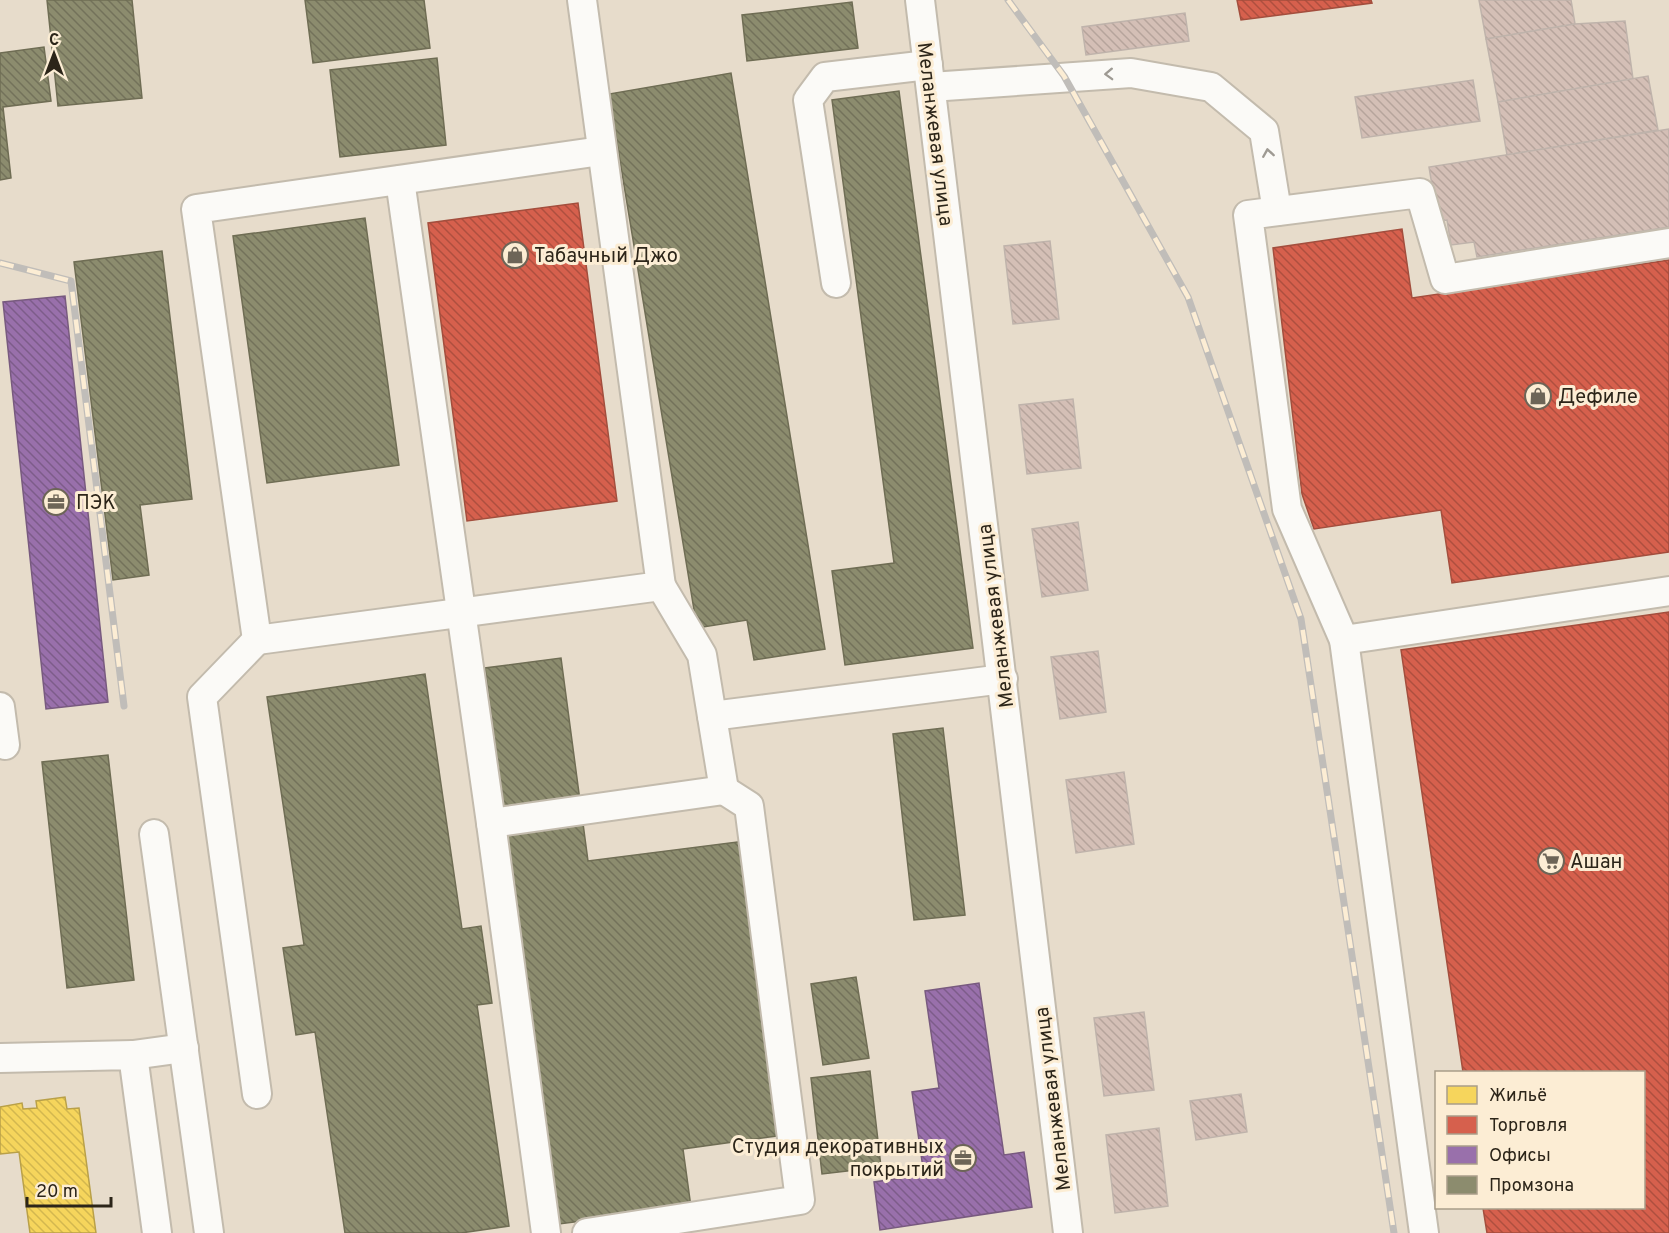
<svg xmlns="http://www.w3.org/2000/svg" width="1669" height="1233" font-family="Overpass,sans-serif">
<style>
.homes{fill:url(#homes-back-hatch);stroke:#b9a048;stroke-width:1.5}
.shops{fill:url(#shops-back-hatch);stroke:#a34e3d;stroke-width:1.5}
.offices{fill:url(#offices-back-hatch);stroke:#785a7f;stroke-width:1.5}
.industry{fill:url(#industry-back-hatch);stroke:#6f6d54;stroke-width:1.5}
.building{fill:url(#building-back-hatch);stroke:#bfb3ab;stroke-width:1.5}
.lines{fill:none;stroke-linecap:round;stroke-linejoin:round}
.minor-casing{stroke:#c3bbad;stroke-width:32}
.minor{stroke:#fbfaf7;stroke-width:28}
.rail-casing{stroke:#c0bdb9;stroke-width:7}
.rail{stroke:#fcedd4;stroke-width:4.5;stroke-dasharray:14;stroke-linecap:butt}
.oneway{stroke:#9e9a93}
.labels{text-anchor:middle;stroke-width:6;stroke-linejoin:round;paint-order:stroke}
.street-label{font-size:20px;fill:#2c2519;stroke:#fcedd4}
.poi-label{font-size:20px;fill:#2c2519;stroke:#fcedd4;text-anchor:start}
</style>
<defs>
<pattern id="homes-back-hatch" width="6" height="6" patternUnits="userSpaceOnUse" patternTransform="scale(1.5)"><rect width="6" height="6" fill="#f6d55c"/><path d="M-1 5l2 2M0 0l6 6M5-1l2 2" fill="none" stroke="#d3b74f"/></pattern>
<pattern id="shops-back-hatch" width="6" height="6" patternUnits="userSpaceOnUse" patternTransform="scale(1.5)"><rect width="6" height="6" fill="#d6604d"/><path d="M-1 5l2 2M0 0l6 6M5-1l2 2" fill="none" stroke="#ae4f3f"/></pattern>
<pattern id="offices-back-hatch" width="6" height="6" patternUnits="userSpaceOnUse" patternTransform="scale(1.5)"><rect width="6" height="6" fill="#9970ab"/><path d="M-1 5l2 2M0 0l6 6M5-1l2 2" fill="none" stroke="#7d5c8a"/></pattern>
<pattern id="industry-back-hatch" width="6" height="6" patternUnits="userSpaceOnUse" patternTransform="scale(1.5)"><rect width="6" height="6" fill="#8c8c6e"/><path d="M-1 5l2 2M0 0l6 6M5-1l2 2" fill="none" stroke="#73725a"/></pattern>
<pattern id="building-back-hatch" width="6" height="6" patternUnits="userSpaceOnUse" patternTransform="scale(1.5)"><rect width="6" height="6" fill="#d4bfb6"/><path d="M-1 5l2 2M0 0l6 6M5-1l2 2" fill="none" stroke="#b6a49c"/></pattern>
</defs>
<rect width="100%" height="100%" fill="#e7dccb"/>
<polygon class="homes" points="65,1097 67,1109 79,1108 96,1233 30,1233 19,1152 0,1154 0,1107 22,1103 23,1109 37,1108 36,1101"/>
<g class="shops">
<polygon points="1237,0 1371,0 1372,3 1241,20"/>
<polygon points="578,203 617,501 467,521 428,223"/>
<polygon points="1402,229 1412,298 1669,260 1669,552 1452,583 1441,510 1314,529 1302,494 1273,248"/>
<polygon points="1669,612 1669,1233 1487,1233 1483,1208 1644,1208 1644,1072 1463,1072 1401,650"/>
</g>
<g class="offices">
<polygon points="65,296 108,702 46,709 3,302"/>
<polygon points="979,983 1004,1155 1024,1152 1032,1207 880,1230 874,1182 924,1175 912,1092 939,1088 925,991"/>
</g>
<g class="industry">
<polygon points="47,0 132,0 142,98 58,106"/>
<polygon points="305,0 424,0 430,48 313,63"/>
<polygon points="852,2 858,48 747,61 742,15"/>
<polygon points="44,47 51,101 3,107 11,178 0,180 0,53"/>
<polygon points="437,58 446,145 340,157 330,70"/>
<polygon points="731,73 825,649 754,660 747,620 697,628 609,94"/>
<polygon points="899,91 973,648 845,665 832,571 894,563 832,100"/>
<polygon points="365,218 399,465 267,483 233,236"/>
<polygon points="162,251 192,499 140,505 149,575 113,580 74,262"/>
<polygon points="561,658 588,861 745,841 784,1135 683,1149 691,1207 559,1224 485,668"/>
<polygon points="425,674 462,929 481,926 492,1003 477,1005 509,1226 461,1233 345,1233 315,1032 296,1035 283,948 304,945 267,697"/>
<polygon points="943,728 965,915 914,920 893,734"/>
<polygon points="108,755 134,980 67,988 42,762"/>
<polygon points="856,977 869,1058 823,1065 811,984"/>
<polygon points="870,1071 881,1167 822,1174 811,1078"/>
</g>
<g class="building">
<polygon points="1479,0 1571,0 1575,24 1486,39"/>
<polygon points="1185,13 1189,41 1086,55 1082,27"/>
<polygon points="1625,21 1633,79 1498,102 1486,39 1575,24"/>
<polygon points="1648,76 1658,130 1507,155 1498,102"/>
<polygon points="1473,80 1480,121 1362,138 1355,97"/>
<polygon points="1669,129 1669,227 1477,257 1474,242 1451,245 1447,220 1438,221 1429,167"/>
<polygon points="1050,241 1059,319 1013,324 1004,246"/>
<polygon points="1073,399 1081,468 1027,474 1019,405"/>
<polygon points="1078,522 1088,590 1042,597 1032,529"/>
<polygon points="1098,651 1106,712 1060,719 1051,657"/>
<polygon points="1124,772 1134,844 1076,853 1066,780"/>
<polygon points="1144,1012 1154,1090 1104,1096 1094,1018"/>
<polygon points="1241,1094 1247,1132 1196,1140 1190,1101"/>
<polygon points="1159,1128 1168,1206 1115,1213 1106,1135"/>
</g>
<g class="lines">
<defs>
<g id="minor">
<polyline points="920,0 1068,1233"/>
<polyline points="931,87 1131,73 1211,87 1264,131 1277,211"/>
<polyline points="400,180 491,823 546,1233"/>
<polyline points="836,283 808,100 825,77 928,65"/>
<polyline points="257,640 661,586 582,0"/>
<polyline points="1344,640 1669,591"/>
<polyline points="0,707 5,745"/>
<polyline points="712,716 1003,679"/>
<polyline points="491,823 724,790 702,655 661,586"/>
<polyline points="154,834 209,1233"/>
<polyline points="133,1055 184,1048"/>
<polyline points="0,1058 133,1055 157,1233"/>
<polyline points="257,1094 202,697 257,640 196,209 601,151"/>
<polyline points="587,1233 800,1200 749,806 724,790"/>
<polyline points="1424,1233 1344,640 1287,509 1248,215 1420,193 1445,279 1669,243"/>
</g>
</defs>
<use href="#minor" class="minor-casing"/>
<use href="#minor" class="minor"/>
<defs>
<g id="rail">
<polyline points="1008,0 1064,76 1188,297 1301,619 1394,1233"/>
<polyline points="0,263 71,281 124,706"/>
</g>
</defs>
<use href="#rail" class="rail-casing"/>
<use href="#rail" class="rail"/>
</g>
<defs><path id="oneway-chevron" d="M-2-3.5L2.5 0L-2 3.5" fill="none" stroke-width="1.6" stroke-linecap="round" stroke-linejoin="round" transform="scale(1.5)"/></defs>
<g class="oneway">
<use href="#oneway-chevron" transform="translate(1109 74) rotate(178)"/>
<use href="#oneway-chevron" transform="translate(1268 153) rotate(-99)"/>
</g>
<defs>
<symbol id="shop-ring" viewBox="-11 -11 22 22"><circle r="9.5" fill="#fcedd4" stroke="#6d6557" stroke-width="1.5"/><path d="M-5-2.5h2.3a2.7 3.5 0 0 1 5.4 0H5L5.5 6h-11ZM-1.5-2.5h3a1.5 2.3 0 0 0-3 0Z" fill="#6d6557"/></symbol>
<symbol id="office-ring" viewBox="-11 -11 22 22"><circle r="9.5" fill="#fcedd4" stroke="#6d6557" stroke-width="1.5"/><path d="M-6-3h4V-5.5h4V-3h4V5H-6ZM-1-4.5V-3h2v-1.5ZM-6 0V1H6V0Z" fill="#6d6557"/></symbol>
<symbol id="supermarket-ring" viewBox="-11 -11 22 22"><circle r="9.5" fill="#fcedd4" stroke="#6d6557" stroke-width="1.5"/><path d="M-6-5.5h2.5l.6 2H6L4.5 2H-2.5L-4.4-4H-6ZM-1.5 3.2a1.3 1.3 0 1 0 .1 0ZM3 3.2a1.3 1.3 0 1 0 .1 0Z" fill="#6d6557"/></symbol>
</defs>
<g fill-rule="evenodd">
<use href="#shop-ring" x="500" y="240" width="30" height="30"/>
<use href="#shop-ring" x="1523" y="381" width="30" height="30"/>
<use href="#office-ring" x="41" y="487" width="30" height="30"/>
<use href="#supermarket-ring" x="1536" y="846" width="30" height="30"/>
<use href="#office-ring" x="948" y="1143" width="30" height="30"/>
</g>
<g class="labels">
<g class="street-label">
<text transform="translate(936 134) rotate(83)" y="7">Меланжевая улица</text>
<text transform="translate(995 616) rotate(-97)" y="7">Меланжевая улица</text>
<text transform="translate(1052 1099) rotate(-97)" y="7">Меланжевая улица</text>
</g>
<g class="poi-label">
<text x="534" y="262">Табачный Джо</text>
<text x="1558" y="403">Дефиле</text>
<text x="76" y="509">ПЭК</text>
<text x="1570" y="868">Ашан</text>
<text x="944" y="1153" text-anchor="end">Студия декоративных<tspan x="944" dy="23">покрытий</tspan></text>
</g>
</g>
<rect x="1435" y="1071" width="210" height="138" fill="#fcedd4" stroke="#a99d89" stroke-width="1.5"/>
<rect x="1447" y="1086" width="30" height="18" fill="#f6d55c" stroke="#a99d89" stroke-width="1.5"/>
<text x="1489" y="1101" font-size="18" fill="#2c2519">Жильё</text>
<rect x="1447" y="1116" width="30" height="18" fill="#d6604d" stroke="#a99d89" stroke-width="1.5"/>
<text x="1489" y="1131" font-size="18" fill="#2c2519">Торговля</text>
<rect x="1447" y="1146" width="30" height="18" fill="#9970ab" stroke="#a99d89" stroke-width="1.5"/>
<text x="1489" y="1161" font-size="18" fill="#2c2519">Офисы</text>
<rect x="1447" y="1176" width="30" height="18" fill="#8c8c6e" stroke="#a99d89" stroke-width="1.5"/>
<text x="1489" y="1191" font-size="18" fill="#2c2519">Промзона</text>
<g transform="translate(54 54)" stroke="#fcedd4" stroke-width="4.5" paint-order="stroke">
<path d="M0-4.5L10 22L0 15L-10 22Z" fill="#2c2519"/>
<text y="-9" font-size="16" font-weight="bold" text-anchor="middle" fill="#2c2519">С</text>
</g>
<path d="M27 1197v9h84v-9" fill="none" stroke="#2c2519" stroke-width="3"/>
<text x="36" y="1197" font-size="18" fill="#2c2519" stroke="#fcedd4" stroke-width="4.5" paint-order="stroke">20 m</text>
</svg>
